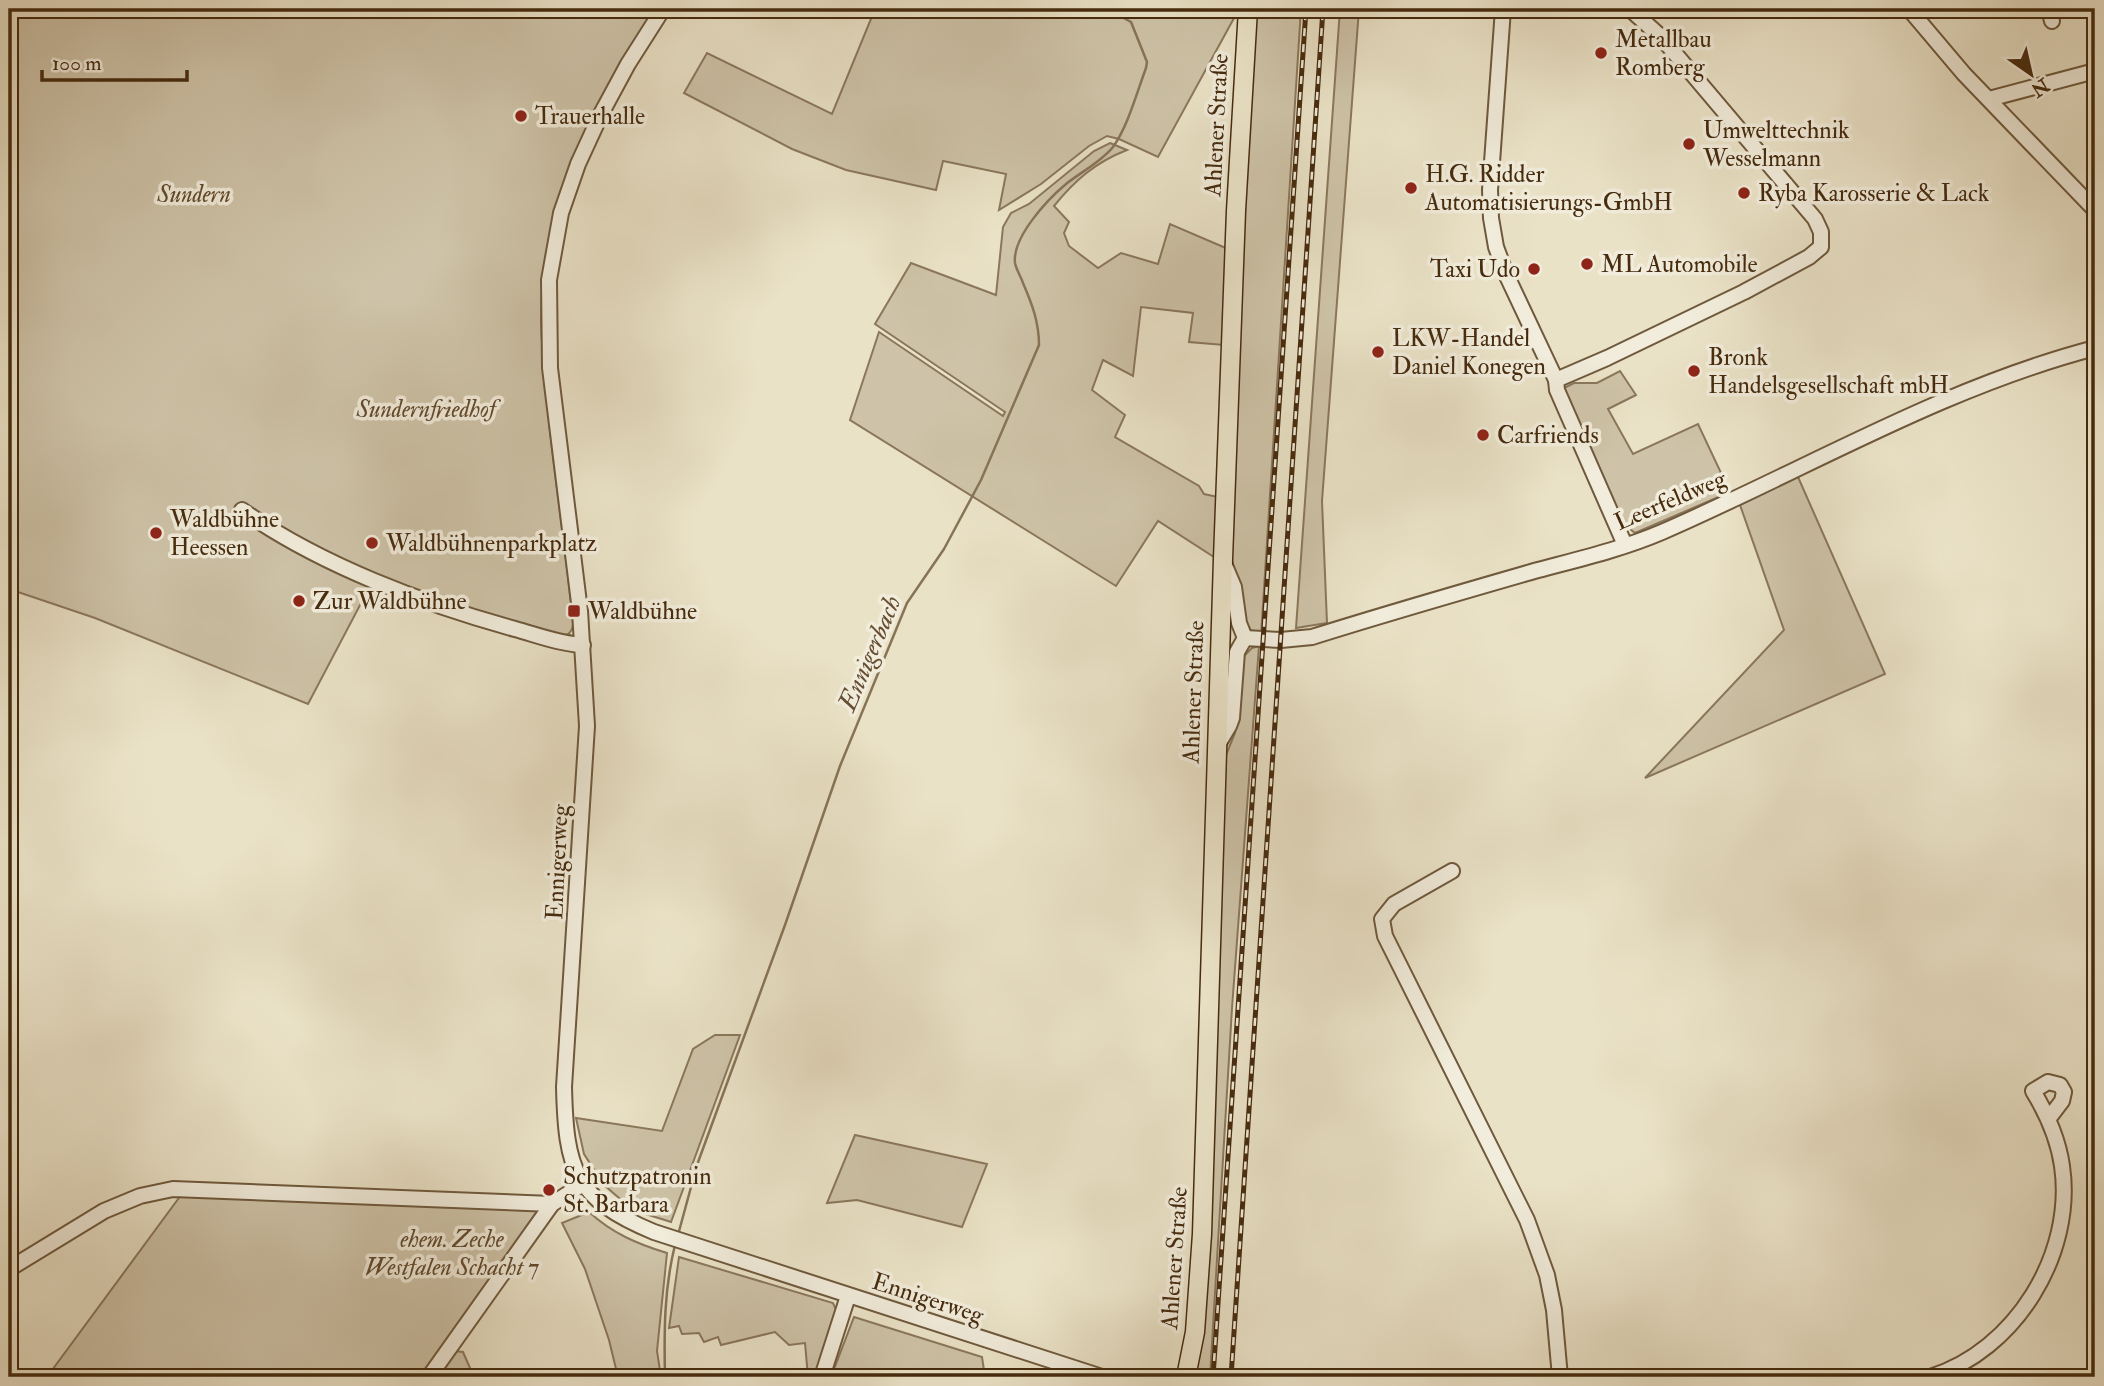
<svg xmlns="http://www.w3.org/2000/svg" width="2104" height="1386" font-family="'IM FELL Double Pica',serif">
<style>
.green{fill:#cec3a8;stroke:#8a775b;stroke-width:2}
.lines{fill:none;stroke-linecap:round;stroke-linejoin:round}
.stream{stroke:#877457;stroke-width:2.5}
.minor-casing{stroke:#6f593c;stroke-width:18}
.major-casing{stroke:#462b0e;stroke-width:21}
.minor{stroke:#f1ecdb;stroke-width:14}
.major{stroke:#eae2c7;stroke-width:18}
.rail-casing{stroke:#462b0e;stroke-width:5}
.rail{stroke:#f1ecdb;stroke-width:2.5;stroke-dasharray:8;stroke-linecap:butt}
.poi-dot{fill:#8f2418;stroke:#f1ecdb;stroke-width:2.5}
.labels{text-anchor:middle;stroke-width:7;stroke-linejoin:round;paint-order:stroke}
.poi-label{font-size:24px;fill:#462b0e;stroke:#f1ecdb;text-anchor:start}
.street-label{font-size:24px;fill:#462b0e;stroke:#f1ecdb}
.park-label{font-size:24px;font-style:italic;fill:#61492d;stroke:#f1ecdb}
.water-label{font-size:26px;font-style:italic;fill:#664f33;stroke:#f1ecdb}
</style>
<rect width="100%" height="100%" fill="#eae2c7"/>
<filter id="stains"><feTurbulence type="fractalNoise" baseFrequency=".00286" numOctaves="4"/><feColorMatrix values="0 0 0 0 .2 0 0 0 0 .09 0 0 0 0 .02 0 0 0 .5 -.17"/></filter>
<radialGradient id="worn" r=".72"><stop offset=".6" stop-color="#630" stop-opacity="0"/><stop offset="1" stop-color="#630" stop-opacity=".3"/></radialGradient>
<g class="green">
<path d="M 9,9 L 423,9 L 423,11 L 424,9 L 657,9 C 618,70 578,131 558,202 C 548,238 541,281 541,318 C 541,342 544,367 546,392 C 553,470 566,547 573,624 C 572,633 568,635 560,638 L 458,618 L 420,607 L 369,588 L 308,704 L 95,618 L 9,589 Z"/>
<polygon points="875,9 1239,9 1158,157 1119,139 1107,136 1089,146 1041,184 999,210 1006,174 943,161 936,190 846,170 792,149 684,93 707,53 832,114"/>
<polygon points="1254,9 1301,9 1261,636 1252,633 1245,620 1242,592 1229,552"/>
<polygon points="1340,9 1359,9 1322,501 1327,623 1296,628"/>
<path d="M 1110,143 L 1127,150 C 1096,162 1075,180 1054,206 L 1069,222 L 1064,233 L 1069,246 L 1098,268 L 1121,253 L 1158,264 L 1170,224 L 1228,249 L 1224,345 L 1189,342 L 1193,313 L 1141,307 L 1133,376 L 1103,360 L 1092,390 L 1125,415 L 1115,437 L 1199,486 L 1204,494 L 1218,497 L 1217,559 L 1158,521 L 1116,586 L 850,420 L 879,332 L 1003,416 L 1005,412 L 875,324 L 911,263 L 996,295 L 1003,227 L 1011,213 L 1029,204 L 1094,151 Z"/>
<polygon points="1620,371 1636,395 1608,409 1633,454 1698,424 1730,492 1635,533 1624,524 1562,389 1574,383 1597,383"/>
<polygon points="1798,477 1885,674 1645,778 1784,630 1740,505"/>
<polygon points="1259,646 1232,1008 1210,1377 1193,1377 1226,755 1235,733 1240,670 1244,656 1252,648"/>
<polygon points="715,1035 740,1035 671,1222 633,1210 604,1185 584,1154 576,1118 662,1131 693,1049"/>
<polygon points="855,1135 987,1164 962,1227 857,1200 827,1203"/>
<polygon points="184,1191 539,1209 540,1215 424,1377 47,1377"/>
<path d="M 589,1212 C 612,1233 637,1244 667,1253 L 657,1351 L 661,1377 L 618,1377 L 609,1340 L 585,1269 L 562,1223 Z"/>
<polygon points="679,1257 833,1303 838,1314 820,1370 808,1377 805,1343 789,1345 775,1332 721,1345 718,1337 704,1342 699,1333 682,1334 679,1326 669,1328"/>
<polygon points="854,1317 982,1357 985,1377 920,1377 917,1369 886,1377 831,1377"/>
<polygon points="454,1351 463,1352 474,1377 436,1377"/>
</g>
<g class="lines">
<g class="stream">
<path d="M 678,1235 L 697,1165 L 785,925 L 840,766 L 907,603 L 944,549 L 981,480 L 1039,345 C 1039,322 1032,304 1023,283 C 1021,277 1016,269 1015,263 C 1012,237 1048,199 1066,184 C 1081,172 1101,162 1113,147 C 1128,126 1137,92 1146,68 L 1147,62 L 1131,22 L 1107,9"/>
<path d="M 665,1377 C 664,1332 664,1289 675,1245"/>
</g>
<defs>
<g id="minor">
<path d="M 663,9 L 628,64 L 601,114 L 578,164 L 561,213 L 549,280 L 550,368 L 580,611 L 587,726 L 564,1087 C 566,1169 574,1199 654,1232 L 1102,1377"/>
<polyline points="1503,9 1490,190 1491,218 1496,247 1506,274 1556,380 1557,390 1625,545"/>
<polyline points="1909,9 1964,74 2095,210"/>
<polyline points="2049,9 2052,21"/>
<polyline points="1989,99 2095,71"/>
<polyline points="1556,380 1607,358 1744,292 1809,257 1821,247 1821,232 1815,219 1661,37 1630,9"/>
<path d="M 242,510 C 320,565 424,604 515,629 C 537,635 560,644 583,645"/>
<polyline points="1223,561 1234,587 1239,623 1245,638"/>
<path d="M 1245,638 L 1281,640 L 1312,637 C 1385,614 1458,593 1531,572 C 1575,560 1620,550 1662,532 C 1807,469 1942,388 2095,348"/>
<polyline points="1217,746 1229,726 1232,718 1237,652 1245,638"/>
<polyline points="1452,871 1394,904 1382,919 1385,936 1527,1220 1547,1275 1554,1310 1560,1377"/>
<polyline points="9,1269 104,1211 140,1196 173,1189 552,1204"/>
<polyline points="429,1377 552,1204 583,1184"/>
<polyline points="822,1377 848,1296"/>
<path d="M 1930,1377 C 2015,1351 2075,1254 2062,1166 C 2058,1138 2047,1114 2033,1091 L 2048,1082 L 2060,1085 L 2064,1092 L 2062,1101 L 2049,1118"/>
</g>
<polyline id="major" points="1186,1377 1195,1332 1202,1234 1223,559 1236,211 1248,9"/>
</defs>
<use href="#minor" class="minor-casing"/>
<use href="#major" class="major-casing"/>
<use href="#minor" class="minor"/>
<use href="#major" class="major"/>
<defs>
<g id="rail">
<polyline points="1213,1377 1306,9"/>
<polyline points="1231,1377 1323,9"/>
</g>
</defs>
<use href="#rail" class="rail-casing"/>
<use href="#rail" class="rail"/>
</g>
<g class="poi-dot">
<circle cx="1601" cy="53" r="7"/>
<circle cx="521" cy="116" r="7"/>
<circle cx="1689" cy="144" r="7"/>
<circle cx="1411" cy="188" r="7"/>
<circle cx="1744" cy="193" r="7"/>
<circle cx="1587" cy="264" r="7"/>
<circle cx="1534" cy="269" r="7"/>
<circle cx="1378" cy="352" r="7"/>
<circle cx="1694" cy="371" r="7"/>
<circle cx="1483" cy="435" r="7"/>
<circle cx="156" cy="533" r="7"/>
<circle cx="372" cy="543" r="7"/>
<circle cx="299" cy="601" r="7"/>
<rect x="567" y="604" width="14" height="14" rx="3.5"/>
<circle cx="549" cy="1190" r="7"/>
</g>
<g class="labels">
<g class="poi-label">
<text x="1615" y="47">Metallbau<tspan x="1615" dy="28">Romberg</tspan></text>
<text x="535" y="124">Trauerhalle</text>
<text x="1703" y="138">Umwelttechnik<tspan x="1703" dy="28">Wesselmann</tspan></text>
<text x="1425" y="182">H.G. Ridder<tspan x="1425" dy="28">Automatisierungs-GmbH</tspan></text>
<text x="1758" y="201">Ryba Karosserie &amp; Lack</text>
<text x="1601" y="272">ML Automobile</text>
<text x="1520" y="277" text-anchor="end">Taxi Udo</text>
<text x="1392" y="346">LKW-Handel<tspan x="1392" dy="28">Daniel Konegen</tspan></text>
<text x="1708" y="365">Bronk<tspan x="1708" dy="28">Handelsgesellschaft mbH</tspan></text>
<text x="1497" y="443">Carfriends</text>
<text x="170" y="527">Waldbühne<tspan x="170" dy="28">Heessen</tspan></text>
<text x="386" y="551">Waldbühnenparkplatz</text>
<text x="313" y="609">Zur Waldbühne</text>
<text x="588" y="619">Waldbühne</text>
<text x="563" y="1184">Schutzpatronin<tspan x="563" dy="28">St. Barbara</tspan></text>
</g>
<g class="street-label">
<text transform="translate(1216 125) rotate(-87)" y="8">Ahlener Straße</text>
<text transform="translate(1670 500) rotate(-23)" y="8">Leerfeldweg</text>
<text transform="translate(1193 692) rotate(-88)" y="8">Ahlener Straße</text>
<text transform="translate(557 862) rotate(-87)" y="8">Ennigerweg</text>
<text transform="translate(1174 1258) rotate(-86)" y="8">Ahlener Straße</text>
<text transform="translate(928 1298) rotate(18)" y="8">Ennigerweg</text>
</g>
<g class="park-label">
<text x="194" y="202">Sundern</text>
<text x="426" y="417">Sundernfriedhof</text>
<text x="452" y="1247">ehem. Zeche<tspan x="452" dy="28">Westfalen Schacht 7</tspan></text>
</g>
<g class="water-label">
<text transform="translate(869 653) rotate(-67)" y="9">Ennigerbach</text>
</g>
</g>
<rect width="2104" height="1386" fill="none" stroke="#eae2c7" stroke-width="35"/>
<rect x="10" y="10" width="2083" height="1365" fill="none" stroke="#462b0e" stroke-width="3.5"/>
<rect x="18" y="18" width="2069" height="1351" fill="none" stroke="#462b0e" stroke-width="2"/>
<g transform="translate(2031 74) rotate(146)" stroke="#f1ecdb" stroke-width="5" paint-order="stroke">
<path d="M0-5L12 26L0 18L-12 26Z" fill="#462b0e"/>
<text y="-10" font-size="19" font-weight="bold" text-anchor="middle" fill="#462b0e">N</text>
</g>
<path d="M42 70v10h145v-10" fill="none" stroke="#462b0e" stroke-width="3.5"/>
<text x="52" y="70" font-size="21" fill="#462b0e" stroke="#f1ecdb" stroke-width="5" paint-order="stroke">100 m</text>
<rect width="100%" height="100%" filter="url(#stains)"/>
<rect width="100%" height="100%" fill="url(#worn)"/>
</svg>
